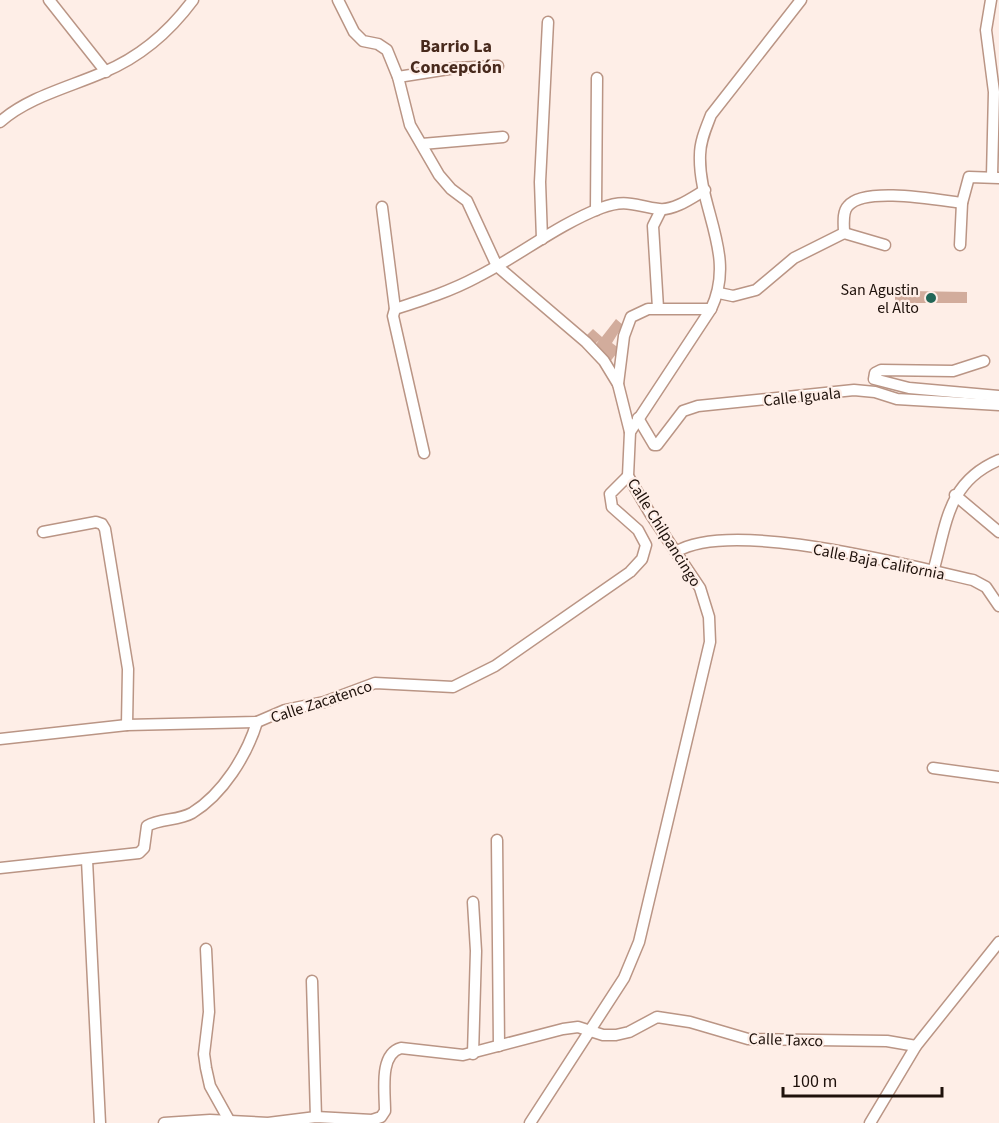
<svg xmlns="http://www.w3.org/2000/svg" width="999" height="1123" font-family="'Source Sans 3',sans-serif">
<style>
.building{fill:#d2ac9c}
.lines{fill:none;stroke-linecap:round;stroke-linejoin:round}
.minor-casing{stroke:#ba9585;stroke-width:13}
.minor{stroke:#fff;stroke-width:10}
.poi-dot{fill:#226657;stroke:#feeee7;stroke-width:2}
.labels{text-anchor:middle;stroke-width:4.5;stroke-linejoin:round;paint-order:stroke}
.poi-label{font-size:16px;fill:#1e110b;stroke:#feeee7;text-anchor:end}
.street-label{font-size:16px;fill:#1e110b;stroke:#feeee7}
.neighbourhood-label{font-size:18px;font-weight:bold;fill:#482a1d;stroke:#feeee7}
</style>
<rect width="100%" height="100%" fill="#feeee7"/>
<g class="building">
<polygon points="900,285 910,285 910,291 967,292 967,303 895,303 895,293 900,293"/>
<polygon points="616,319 623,325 612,343 620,349 609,363 594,347 599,340 593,346 585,337 593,329 602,337"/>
</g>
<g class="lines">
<defs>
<g id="minor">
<polyline points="49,0 106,72"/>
<polyline points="338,0 354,32 363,41 378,44 387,50 398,77 410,125 439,175 451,189 467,201 497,266 586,342 604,361 618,384"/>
<polyline points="991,0 986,30 994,92 992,176"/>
<polyline points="398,77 455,68 498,66"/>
<path d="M 0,122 C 28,97 70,87 104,72 C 140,57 170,31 193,0"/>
<polyline points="422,144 503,137"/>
<polyline points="382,207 395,309"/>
<polyline points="596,210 597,78"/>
<polyline points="844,233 885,245"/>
<polyline points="542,239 540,182 548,22"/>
<polyline points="960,245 962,203 969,177 999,178"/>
<path d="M 719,293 L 733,296 L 756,290 L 794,258 L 844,233 C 844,225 842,212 848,206 C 864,186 938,200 962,203"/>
<polyline points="658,308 653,226 661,210"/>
<polyline points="984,361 953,371 881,370 875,373 874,379 909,388 999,396"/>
<polyline points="638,418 654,445 657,445 683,411 698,406 854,390 875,392 897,399 999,405"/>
<polyline points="630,432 618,384 624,336 631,317 648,309 711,309"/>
<path d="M 424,453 L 393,316 L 395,309 C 423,300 451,291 477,277 C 519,256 557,225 601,208 C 627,198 635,206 659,209 C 674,211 693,197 705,190"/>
<polyline points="955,495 999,532"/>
<polyline points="43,532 96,522 102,524 105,529 128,669 127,725"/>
<path d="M 676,552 C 731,518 909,566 973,580 L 986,587 L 999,606"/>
<path d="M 933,572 C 947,523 947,482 999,460"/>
<polyline points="0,739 127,725 257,722 285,710 324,702 375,683 453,687 495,666 630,572 642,559 646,545 638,530 612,507 610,494 628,476"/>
<polyline points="933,768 999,777"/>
<polyline points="497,840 499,1046"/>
<polyline points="87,860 100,1123"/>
<path d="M 0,868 L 139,853 L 144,848 L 147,826 C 160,818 178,821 192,813 C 223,794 247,755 257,722"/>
<polyline points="206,949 209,1012 204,1054 206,1068 210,1086 230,1122"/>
<polyline points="312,981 316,1117"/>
<polyline points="473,1054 476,951 473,902"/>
<path d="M 164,1123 L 210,1120 L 268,1123 L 316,1117 L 372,1120 L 381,1117 L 385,1111 C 385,1091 379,1054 401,1048 L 463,1055 L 563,1029 L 578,1027 L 603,1035 L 616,1035 L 629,1032 L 657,1017 L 690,1022 L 748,1039 L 887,1041 L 916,1046"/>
<path d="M 530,1123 L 624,978 L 639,942 L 710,642 L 709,617 L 700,588 L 651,515 L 628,476 L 630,432 L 711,309 C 737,255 698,208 700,155 C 700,141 706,128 711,115 L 801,0"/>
<polyline points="870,1123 916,1046 999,942"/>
</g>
</defs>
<use href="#minor" class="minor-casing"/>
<use href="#minor" class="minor"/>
</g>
<circle class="poi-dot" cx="931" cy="298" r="6"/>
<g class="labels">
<g class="poi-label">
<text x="919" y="295">San Agustin<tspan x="919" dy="18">el Alto</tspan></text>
</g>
<g class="street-label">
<text transform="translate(802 396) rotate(-6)" y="6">Calle Iguala</text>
<text transform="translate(665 532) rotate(58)" y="6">Calle Chilpancingo</text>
<text transform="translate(879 561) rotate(11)" y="6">Calle Baja California</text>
<text transform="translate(321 701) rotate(-18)" y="6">Calle Zacatenco</text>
<text transform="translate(786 1039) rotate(2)" y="6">Calle Taxco</text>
</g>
<g class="neighbourhood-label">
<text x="456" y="52">Barrio La<tspan x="456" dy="21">Concepción</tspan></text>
</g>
</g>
<path d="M783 1087v9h159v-9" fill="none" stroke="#1e110b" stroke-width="3"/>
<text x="792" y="1087" font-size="18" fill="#1e110b" stroke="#feeee7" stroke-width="4.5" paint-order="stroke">100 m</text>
</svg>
